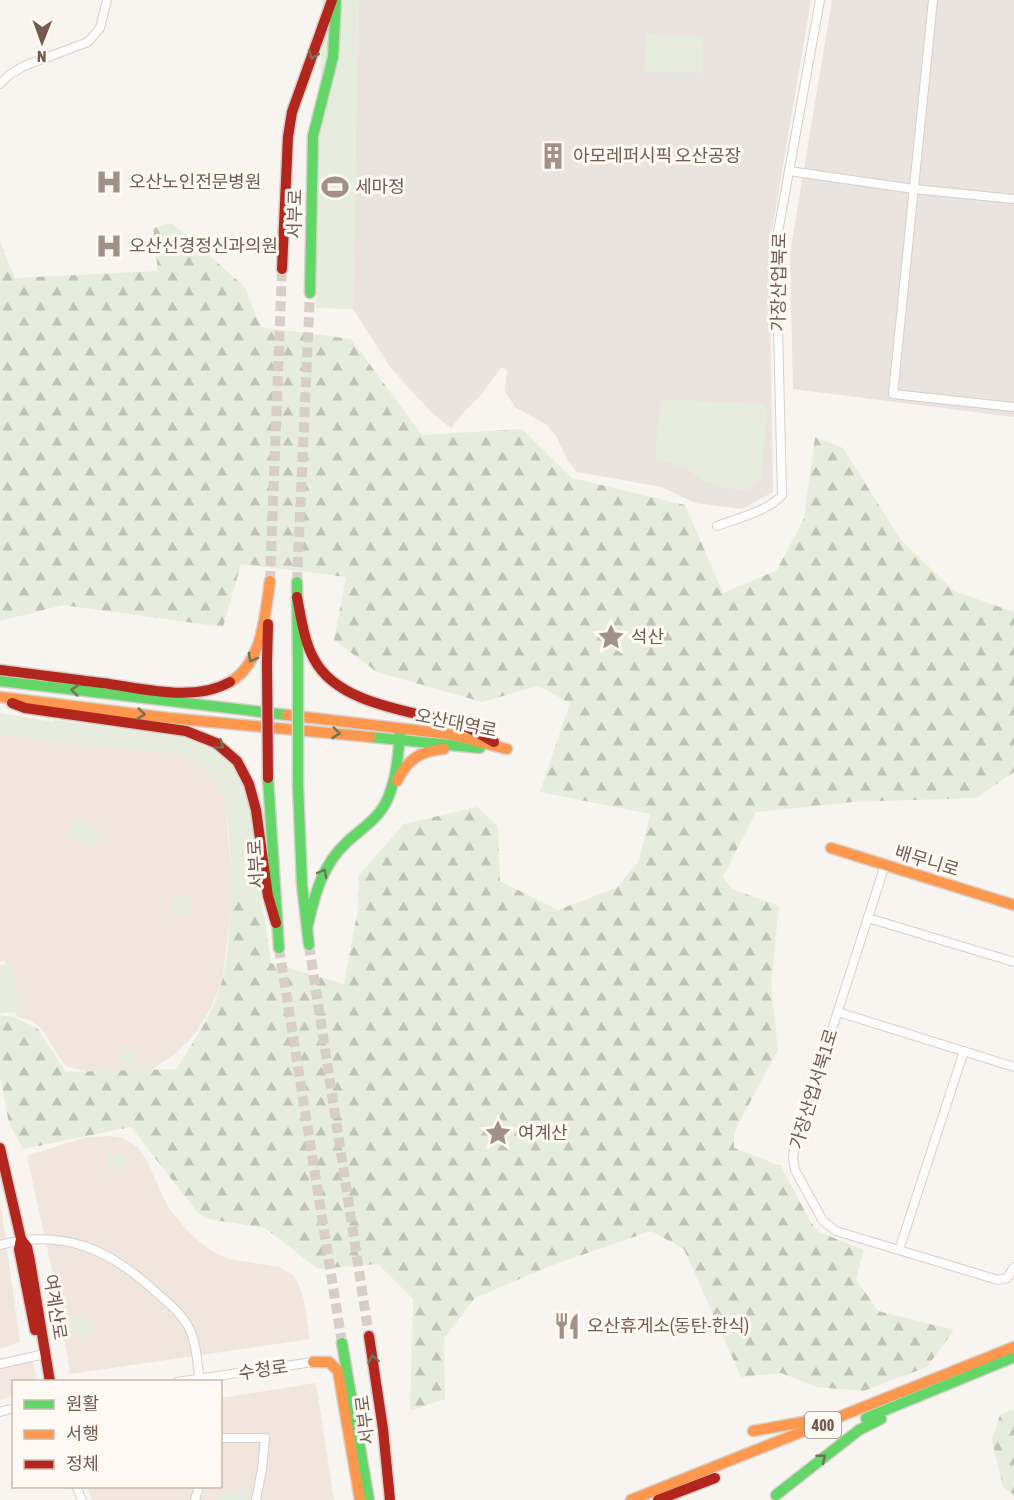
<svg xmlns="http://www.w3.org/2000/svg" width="1014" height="1500" font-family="'Asap Condensed','Noto Sans KR',sans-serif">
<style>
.residential{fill:#f0e6de}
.commercial{fill:#f4e7e2}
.industrial{fill:#eae3df}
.green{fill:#e7eddc}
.forest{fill:url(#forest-firs)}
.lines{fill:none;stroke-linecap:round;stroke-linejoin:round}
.secondary-tunnel{stroke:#d7cec8;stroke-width:10;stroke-dasharray:10 5;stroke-linecap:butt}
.street-casing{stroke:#d6d0cb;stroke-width:10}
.fast-casing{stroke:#d7d0cc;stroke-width:13}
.slow-casing{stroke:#d7d0cc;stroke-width:13}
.jam-casing{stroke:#d7d0cc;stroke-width:13}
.street{stroke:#fefdfd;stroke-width:8}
.fast{stroke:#63d668;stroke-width:10}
.slow{stroke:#ff974d;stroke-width:10}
.jam{stroke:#b3261e;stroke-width:10}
.fast-bridge-casing{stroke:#d7d0cc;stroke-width:13;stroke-linecap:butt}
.jam-bridge-casing{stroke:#d7d0cc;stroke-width:13;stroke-linecap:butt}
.fast-bridge{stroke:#63d668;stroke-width:10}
.jam-bridge{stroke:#b3261e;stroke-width:10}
.oneway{stroke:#717456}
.labels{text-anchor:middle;stroke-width:6;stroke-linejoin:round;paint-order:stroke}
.shield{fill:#fef9f3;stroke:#9d8a82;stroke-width:1.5}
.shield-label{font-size:16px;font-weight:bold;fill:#745b51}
.poi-label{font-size:18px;fill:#745b51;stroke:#fef9f3;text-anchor:start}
.street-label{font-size:18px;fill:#745b51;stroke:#fef9f3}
</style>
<defs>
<pattern id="forest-firs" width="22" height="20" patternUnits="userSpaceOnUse" patternTransform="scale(1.5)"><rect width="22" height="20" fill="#e7eddc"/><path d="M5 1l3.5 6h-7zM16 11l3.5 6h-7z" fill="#c0c3b5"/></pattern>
</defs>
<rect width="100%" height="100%" fill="#f8f4f0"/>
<g class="residential">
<polygon points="0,733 173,752 196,760 213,775 218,783 225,802 233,892 222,982 211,1008 194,1035 175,1054 146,1073 88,1071 68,1067 61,1060 42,1029 31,1021 16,1016 5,961 0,962"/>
<polygon points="109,1136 122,1138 138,1147 147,1161 168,1207 185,1228 200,1242 214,1252 229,1259 279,1267 293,1275 299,1285 304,1300 310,1339 70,1374 58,1298 27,1156 83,1138"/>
<polygon points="0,1198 20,1342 0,1349"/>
<polygon points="316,1383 334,1500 92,1500 87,1487 220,1486 221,1398"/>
</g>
<polygon class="commercial" points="32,1357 37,1381 14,1382 13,1395 0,1400 0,1367"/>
<g class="industrial">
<polygon points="358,0 811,0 769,248 773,492 742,509 695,503 662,487 577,472 568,461 556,436 546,424 516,408 505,392 507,371 505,368 501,368 480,396 464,412 451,428 432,413 390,367 353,309"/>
<polygon points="832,0 1014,0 1014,417 793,389 790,254"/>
</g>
<g class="green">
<polygon points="322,0 358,0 353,309 316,308"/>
<polygon points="646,35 703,36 702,73 644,71"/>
<polygon points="661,399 763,404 767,410 761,479 748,490 722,488 700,479 687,468 655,459"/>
<path d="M 0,713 L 54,722 L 54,720 L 186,737 L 212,746 L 227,756 L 245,778 L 253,808 L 261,897 L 232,895 C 230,863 232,801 213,776 C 204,764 191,759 177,754 L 0,735 Z"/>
<polygon points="75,819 89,824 105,834 92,847 70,836"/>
<circle cx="181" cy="906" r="10"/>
<polygon points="9,963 23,1012 0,1013 0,965"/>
<polygon points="130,1049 139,1060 135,1067 127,1069 120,1065 118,1058 122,1051"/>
<circle cx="116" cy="1162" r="9"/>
<polygon points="79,1314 94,1327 82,1339 68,1325"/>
<polygon points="250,1489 250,1500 219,1500 221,1494"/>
</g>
<g class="forest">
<path d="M 172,223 L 244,286 L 261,327 L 351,339 L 422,435 L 522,429 L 572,478 L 685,505 L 723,593 L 777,570 L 804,518 L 815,437 L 843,448 L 901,540 L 954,591 L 1014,612 L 1014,772 L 976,798 L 852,802 L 756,812 L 723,877 L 732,889 L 779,906 L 771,985 L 778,1050 L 734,1132 L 734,1148 L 781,1166 L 810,1221 L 819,1232 L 864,1250 L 856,1279 L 878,1311 L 954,1330 L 927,1367 L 864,1391 L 817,1387 L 781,1373 L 741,1377 L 684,1249 L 651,1231 L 553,1265 L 475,1298 L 444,1338 L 445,1399 L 410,1411 L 413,1299 L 378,1264 L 318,1269 L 265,1228 L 208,1219 L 198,1213 L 131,1127 L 23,1149 L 9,1123 L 0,1076 L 0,1015 L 14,1017 L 37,1028 L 66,1072 L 176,1069 C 195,1040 217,1008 224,973 C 229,948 229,921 232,895 L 261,897 L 271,963 L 344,984 L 358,909 L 359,875 L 404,824 L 477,807 L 498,826 L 500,881 L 558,910 L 616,888 L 639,861 L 650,814 L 540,792 L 570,703 L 538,686 L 482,702 L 377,672 L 334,640 L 346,577 L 241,564 L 223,627 L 63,605 L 0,621 L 0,242 L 15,278 L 158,271 L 153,228 Z"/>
<polygon points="1014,1409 1014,1495 1003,1487 992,1440 1000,1415"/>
</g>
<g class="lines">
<g class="secondary-tunnel">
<polyline points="270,581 282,269"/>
<polyline points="297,582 310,293"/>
<polyline points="309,945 369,1336"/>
<polyline points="279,948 342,1343"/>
</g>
<defs>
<g id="street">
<polyline points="933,0 893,394 1014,407"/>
<polyline points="0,84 9,75 24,66 88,42 100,28 107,0"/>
<polyline points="789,171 914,189 1014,199"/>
<path d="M 717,526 C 736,519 770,510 782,495 L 776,243 L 820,0"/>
<polyline points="885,865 795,1144 793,1157 795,1170 823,1221 836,1231 998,1280 1007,1278 1014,1267"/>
<polyline points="868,918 1014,962"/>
<polyline points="838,1012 1014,1067"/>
<path d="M 0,1245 C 65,1228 111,1250 158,1294 C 169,1303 183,1315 189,1328 C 197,1344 197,1364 200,1382"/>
<polyline points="899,1250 964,1051"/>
<polyline points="0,1364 40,1355"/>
<polyline points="177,1382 313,1362"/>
<polyline points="0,1412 14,1408"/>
<polyline points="220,1438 265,1438 262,1469 256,1500"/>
<polyline points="76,1486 82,1500"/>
<polyline points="195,1500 199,1486"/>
</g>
<g id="fast">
<polyline points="310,293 313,136 333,57 336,0"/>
<polyline points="297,582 298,666"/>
<polyline points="0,681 287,715"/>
<polyline points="371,737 480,748"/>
<polyline points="268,778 279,948"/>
<polyline points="298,784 302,885 309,945"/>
<path d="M 307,929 C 314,896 322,865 347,842 C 360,830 375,821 384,806 C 396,785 398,758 400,734"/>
<polyline points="342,1343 369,1500"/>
<polyline points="866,1418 1014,1357"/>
<polyline points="776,1495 859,1430 881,1419"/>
</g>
<g id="slow">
<path d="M 230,682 C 263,663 265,614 270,581"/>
<polyline points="0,697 169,718 371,737"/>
<polyline points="287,715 448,734 507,749"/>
<path d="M 397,781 C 408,759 420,751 444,749"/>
<polyline points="831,848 1014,905"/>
<polyline points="313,1362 329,1362 338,1371 360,1500"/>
<polyline points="753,1431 820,1419"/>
<polyline points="631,1500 1014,1347"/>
</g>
<g id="jam">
<polyline points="282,269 288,137 292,112 332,0"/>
<path d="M 297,597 C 301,617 304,641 314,659 C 338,706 416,711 461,725 C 473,729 483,736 494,742"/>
<polyline points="267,663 268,624"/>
<path d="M 0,670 C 34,674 68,679 102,683 C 142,688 193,703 230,682"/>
<polyline points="12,703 25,708 186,731 216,743 237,761 249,784 256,810 268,896 276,923"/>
<polyline points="0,1148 21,1239 27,1247 30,1261 50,1382"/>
<polyline points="21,1239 19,1249 35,1330"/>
<polyline points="369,1336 383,1429 390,1500"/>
<polyline points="658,1500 715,1478"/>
</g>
</defs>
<use href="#street" class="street-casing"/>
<use href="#fast" class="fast-casing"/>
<use href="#slow" class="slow-casing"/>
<use href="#jam" class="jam-casing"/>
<use href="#street" class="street"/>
<use href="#fast" class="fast"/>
<use href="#slow" class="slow"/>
<use href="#jam" class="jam"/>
<defs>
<polyline id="fast-bridge" points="298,666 298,784"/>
<polyline id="jam-bridge" points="267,663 268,778"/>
</defs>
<use href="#fast-bridge" class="fast-bridge-casing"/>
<use href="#jam-bridge" class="jam-bridge-casing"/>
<use href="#fast-bridge" class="fast-bridge"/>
<use href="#jam-bridge" class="jam-bridge"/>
</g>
<defs><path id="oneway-chevron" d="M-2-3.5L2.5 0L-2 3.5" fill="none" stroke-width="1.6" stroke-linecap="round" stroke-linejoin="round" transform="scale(1.5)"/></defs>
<g class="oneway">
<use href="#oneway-chevron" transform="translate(313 55) rotate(111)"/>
<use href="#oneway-chevron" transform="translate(252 658) rotate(119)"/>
<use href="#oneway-chevron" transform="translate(75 690) rotate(-173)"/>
<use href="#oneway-chevron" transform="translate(141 714) rotate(7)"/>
<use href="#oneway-chevron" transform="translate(336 733) rotate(6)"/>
<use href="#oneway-chevron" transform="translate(220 745) rotate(35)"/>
<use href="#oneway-chevron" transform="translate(323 873) rotate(-62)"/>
<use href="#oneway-chevron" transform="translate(373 1359) rotate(-100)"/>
<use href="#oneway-chevron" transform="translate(822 1458) rotate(-39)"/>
</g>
<defs>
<symbol id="building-bare" viewBox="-9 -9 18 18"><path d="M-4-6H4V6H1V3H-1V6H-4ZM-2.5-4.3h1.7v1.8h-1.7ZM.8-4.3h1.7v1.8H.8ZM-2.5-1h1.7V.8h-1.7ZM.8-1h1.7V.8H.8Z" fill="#a29189" stroke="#fef9f3" stroke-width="2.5" paint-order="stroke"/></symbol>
<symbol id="hospital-bare" viewBox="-9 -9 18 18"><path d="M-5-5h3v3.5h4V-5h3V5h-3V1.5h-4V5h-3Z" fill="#a29189" stroke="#fef9f3" stroke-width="2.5" paint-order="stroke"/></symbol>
<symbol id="stadium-bare" viewBox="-9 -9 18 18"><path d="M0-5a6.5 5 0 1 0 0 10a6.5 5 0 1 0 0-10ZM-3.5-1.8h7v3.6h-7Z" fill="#a29189" stroke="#fef9f3" stroke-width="2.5" paint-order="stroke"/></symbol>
<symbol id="sight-bare" viewBox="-9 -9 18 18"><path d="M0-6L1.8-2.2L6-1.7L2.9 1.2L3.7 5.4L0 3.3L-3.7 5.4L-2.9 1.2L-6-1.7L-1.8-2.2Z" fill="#a29189" stroke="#fef9f3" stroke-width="2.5" paint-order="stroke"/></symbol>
<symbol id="restaurant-bare" viewBox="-9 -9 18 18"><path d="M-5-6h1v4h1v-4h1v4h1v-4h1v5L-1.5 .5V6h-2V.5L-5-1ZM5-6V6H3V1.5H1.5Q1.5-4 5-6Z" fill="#a29189" stroke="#fef9f3" stroke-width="2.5" paint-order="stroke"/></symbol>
</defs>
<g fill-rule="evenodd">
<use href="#building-bare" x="534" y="137" width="38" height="38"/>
<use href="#hospital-bare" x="90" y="163" width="38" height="38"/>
<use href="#stadium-bare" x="316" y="168" width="38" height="38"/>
<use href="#hospital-bare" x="90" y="227" width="38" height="38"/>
<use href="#sight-bare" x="592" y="618" width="38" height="38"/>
<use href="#sight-bare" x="479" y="1114" width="38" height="38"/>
<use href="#restaurant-bare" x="548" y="1307" width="38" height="38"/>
</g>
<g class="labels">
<rect class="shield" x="805" y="1412" width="36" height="26" rx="4.5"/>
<g class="shield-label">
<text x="823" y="1431">400</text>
</g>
<g class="poi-label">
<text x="573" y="162">아모레퍼시픽 오산공장</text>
<text x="129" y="188">오산노인전문병원</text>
<text x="355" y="193">세마정</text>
<text x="129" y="252">오산신경정신과의원</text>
<text x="631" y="643">석산</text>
<text x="518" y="1139">여계산</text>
<text x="587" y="1332">오산휴게소(동탄-한식)</text>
</g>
<g class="street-label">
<text transform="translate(295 214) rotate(-89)" y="6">서부로</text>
<text transform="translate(779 282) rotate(-89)" y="6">가장산업북로</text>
<text transform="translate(456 723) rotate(11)" y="6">오산대역로</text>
<text transform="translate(927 861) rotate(17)" y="6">배무니로</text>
<text transform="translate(256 864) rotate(-93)" y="6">서부로</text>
<text transform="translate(814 1089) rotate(-73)" y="6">가장산업서북1로</text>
<text transform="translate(55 1307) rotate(81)" y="6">여계산로</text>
<text transform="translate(263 1370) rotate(-8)" y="6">수청로</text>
<text transform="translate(365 1420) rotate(-97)" y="6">서부로</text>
</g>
</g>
<rect x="12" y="1380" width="210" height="108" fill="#fef9f3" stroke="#c7bab2" stroke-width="1.5"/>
<rect x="24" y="1400" width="30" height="9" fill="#63d668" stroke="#c7bab2" stroke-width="1.5"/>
<text x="66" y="1410" font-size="18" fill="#745b51">원활</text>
<rect x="24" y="1430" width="30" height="9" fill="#ff974d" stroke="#c7bab2" stroke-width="1.5"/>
<text x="66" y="1440" font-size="18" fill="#745b51">서행</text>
<rect x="24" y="1460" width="30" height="9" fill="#b3261e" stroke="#c7bab2" stroke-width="1.5"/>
<text x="66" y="1470" font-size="18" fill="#745b51">정체</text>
<g transform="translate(42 42) rotate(181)" stroke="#fef9f3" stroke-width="4.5" paint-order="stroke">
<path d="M0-4.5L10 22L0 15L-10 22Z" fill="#745b51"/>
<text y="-9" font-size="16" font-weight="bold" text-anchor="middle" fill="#745b51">N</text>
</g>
</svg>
